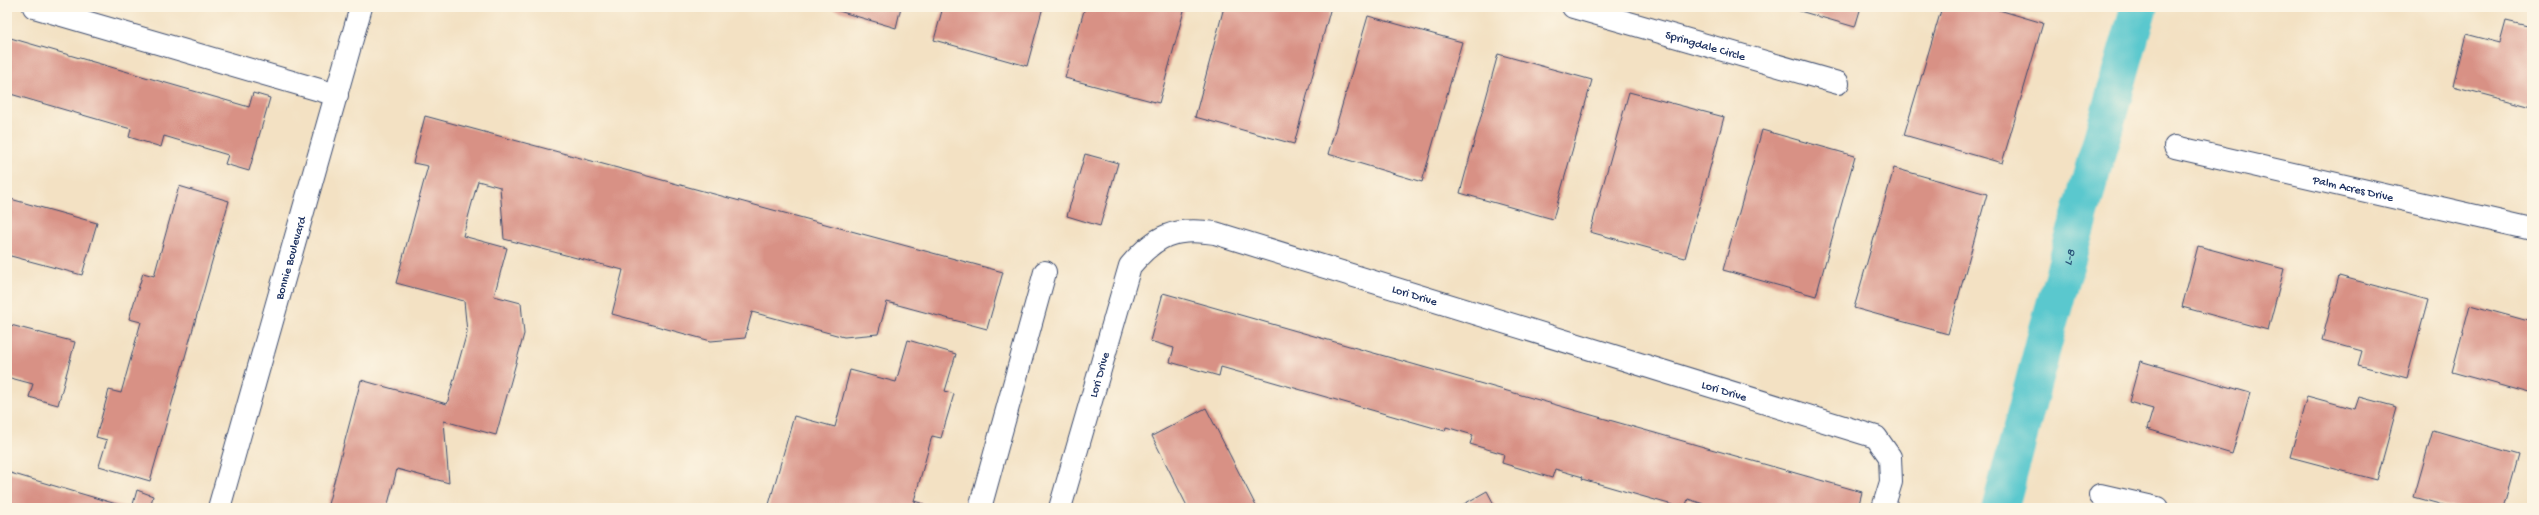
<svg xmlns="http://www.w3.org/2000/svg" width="2539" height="515" font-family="'Gochi Hand',sans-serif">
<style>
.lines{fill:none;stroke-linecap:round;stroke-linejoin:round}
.canal{stroke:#5ac8ce;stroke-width:37}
.building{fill:#d89185}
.minor-casing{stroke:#3b4a6d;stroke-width:24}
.path{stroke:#3b4a6d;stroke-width:2.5;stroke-dasharray:3 3;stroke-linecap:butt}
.minor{stroke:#fff;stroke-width:22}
.labels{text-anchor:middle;stroke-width:4;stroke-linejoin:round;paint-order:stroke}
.street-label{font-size:12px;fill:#1b2f5e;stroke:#fcf5e5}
.water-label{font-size:13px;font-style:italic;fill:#2b557a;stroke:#fcf5e5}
</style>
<rect width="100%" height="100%" fill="#fcf5e5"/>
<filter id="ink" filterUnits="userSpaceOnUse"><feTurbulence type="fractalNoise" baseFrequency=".025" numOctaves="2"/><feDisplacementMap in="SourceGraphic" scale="8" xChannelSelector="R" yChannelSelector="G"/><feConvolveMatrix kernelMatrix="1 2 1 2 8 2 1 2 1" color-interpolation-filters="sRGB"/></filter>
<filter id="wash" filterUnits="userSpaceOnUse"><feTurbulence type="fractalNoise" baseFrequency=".012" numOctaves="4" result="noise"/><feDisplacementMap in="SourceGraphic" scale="16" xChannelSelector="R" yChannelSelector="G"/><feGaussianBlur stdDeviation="0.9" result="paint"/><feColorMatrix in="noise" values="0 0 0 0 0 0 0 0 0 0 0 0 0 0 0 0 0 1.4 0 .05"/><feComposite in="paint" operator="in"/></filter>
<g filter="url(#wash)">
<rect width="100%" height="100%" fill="#f3e1c3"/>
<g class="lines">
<path class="canal" id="s1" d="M 2000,508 L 2047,331 L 2139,7"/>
</g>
<g id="blocks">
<g class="building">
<polygon points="825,7 901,7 896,28"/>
<polygon points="943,7 1043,7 1027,66 934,40"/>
<polygon points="1085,7 1185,7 1159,103 1065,78"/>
<polygon points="1224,7 1331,7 1294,144 1195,117"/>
<polygon points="1786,7 1861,7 1855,27"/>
<polygon points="1942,7 1989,7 2043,23 2002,163 1904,135"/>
<polygon points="1368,16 1462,42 1422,182 1328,154"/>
<polygon points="2506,21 2532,27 2532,107 2453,86 2466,34 2500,43"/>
<polygon points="7,37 249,107 253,93 270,98 249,171 225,164 228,155 164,136 161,147 129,137 131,129 7,93"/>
<polygon points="1498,54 1592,80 1553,219 1460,193"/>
<polygon points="1629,92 1724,117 1685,258 1590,232"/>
<polygon points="425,116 1003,272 987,329 887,302 878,334 844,337 752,312 745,338 711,341 612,314 623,270 504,239 500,187 478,181 463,236 507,248 494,296 521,303 524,334 496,435 444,421 449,483 397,469 387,508 327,508 361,380 447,404 467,332 464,301 396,283 428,166 413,163"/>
<polygon points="1762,130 1855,156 1816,296 1723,270"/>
<polygon points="1085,154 1118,163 1100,226 1067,216"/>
<polygon points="1894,168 1987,194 1948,334 1854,308"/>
<polygon points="179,186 229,201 150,481 99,466 107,440 96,437 109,390 121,393 141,322 129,319 143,273 154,276"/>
<polygon points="7,198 97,223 82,275 7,255"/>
<polygon points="2198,246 2284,269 2268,330 2182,307"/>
<polygon points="2339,276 2428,300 2407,378 2358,365 2362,351 2322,340"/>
<polygon points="1163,293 1862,492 1858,508 1716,508 1688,499 1685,508 1683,508 1582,479 1583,477 1555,469 1552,478 1502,463 1504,454 1470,444 1473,435 1446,427 1445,431 1221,367 1219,376 1170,362 1174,348 1150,341"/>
<polygon points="2470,305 2532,322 2532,394 2452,372"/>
<polygon points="7,324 75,342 58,405 29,397 33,384 7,377"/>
<polygon points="908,340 956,354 945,391 954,394 941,438 932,436 914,501 924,504 923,508 768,508 794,416 835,427 850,370 896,382"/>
<polygon points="2140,361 2250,393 2232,454 2147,429 2153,409 2129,402"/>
<polygon points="2307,396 2355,409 2359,397 2397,407 2377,480 2290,457"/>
<polygon points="1206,408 1257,508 1188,508 1152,436"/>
<polygon points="2433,430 2519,455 2504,508 2454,508 2414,497"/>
<polygon points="7,472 130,508 7,508"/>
<polygon points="137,490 153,496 150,508 132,508"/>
<polygon points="1487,491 1496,508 1457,508"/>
</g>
</g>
</g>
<g filter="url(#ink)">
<use href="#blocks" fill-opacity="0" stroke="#3b4a6d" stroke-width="1"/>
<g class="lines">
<defs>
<g id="minor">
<polyline points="34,7 337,95"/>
<path id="s2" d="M 1573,7 L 1838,83"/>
<path id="s3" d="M 2175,147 L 2532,229"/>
<polyline points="2100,495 2157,508"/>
<path id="s4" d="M 219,508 L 361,7"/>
<polyline points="980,508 1045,272"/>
<path id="s5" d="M 1060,508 L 1130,266 C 1156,235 1174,227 1215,233 L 1876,437 L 1890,457 L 1891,482 L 1883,508"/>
</g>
</defs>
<use href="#minor" class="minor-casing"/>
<polyline class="path" points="1730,7 1732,8"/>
<use href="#minor" class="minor"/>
</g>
</g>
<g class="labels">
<g class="street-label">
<text dy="4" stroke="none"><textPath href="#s2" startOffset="138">Springdale Circle</textPath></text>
<text dy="4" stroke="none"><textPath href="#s3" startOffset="183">Palm Acres Drive</textPath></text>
<text dy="4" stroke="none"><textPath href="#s4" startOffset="260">Bonnie Boulevard</textPath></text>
<text dy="4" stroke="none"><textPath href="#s5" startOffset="558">Lori Drive</textPath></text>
<text dy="4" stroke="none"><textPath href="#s5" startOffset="139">Lori Drive</textPath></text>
<text dy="4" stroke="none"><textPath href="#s5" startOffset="882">Lori Drive</textPath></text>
</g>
<g class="water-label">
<text dy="5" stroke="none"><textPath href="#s1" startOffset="260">L-8</textPath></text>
</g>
</g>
<rect width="2539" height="515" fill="none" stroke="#fcf5e5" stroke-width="24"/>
</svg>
